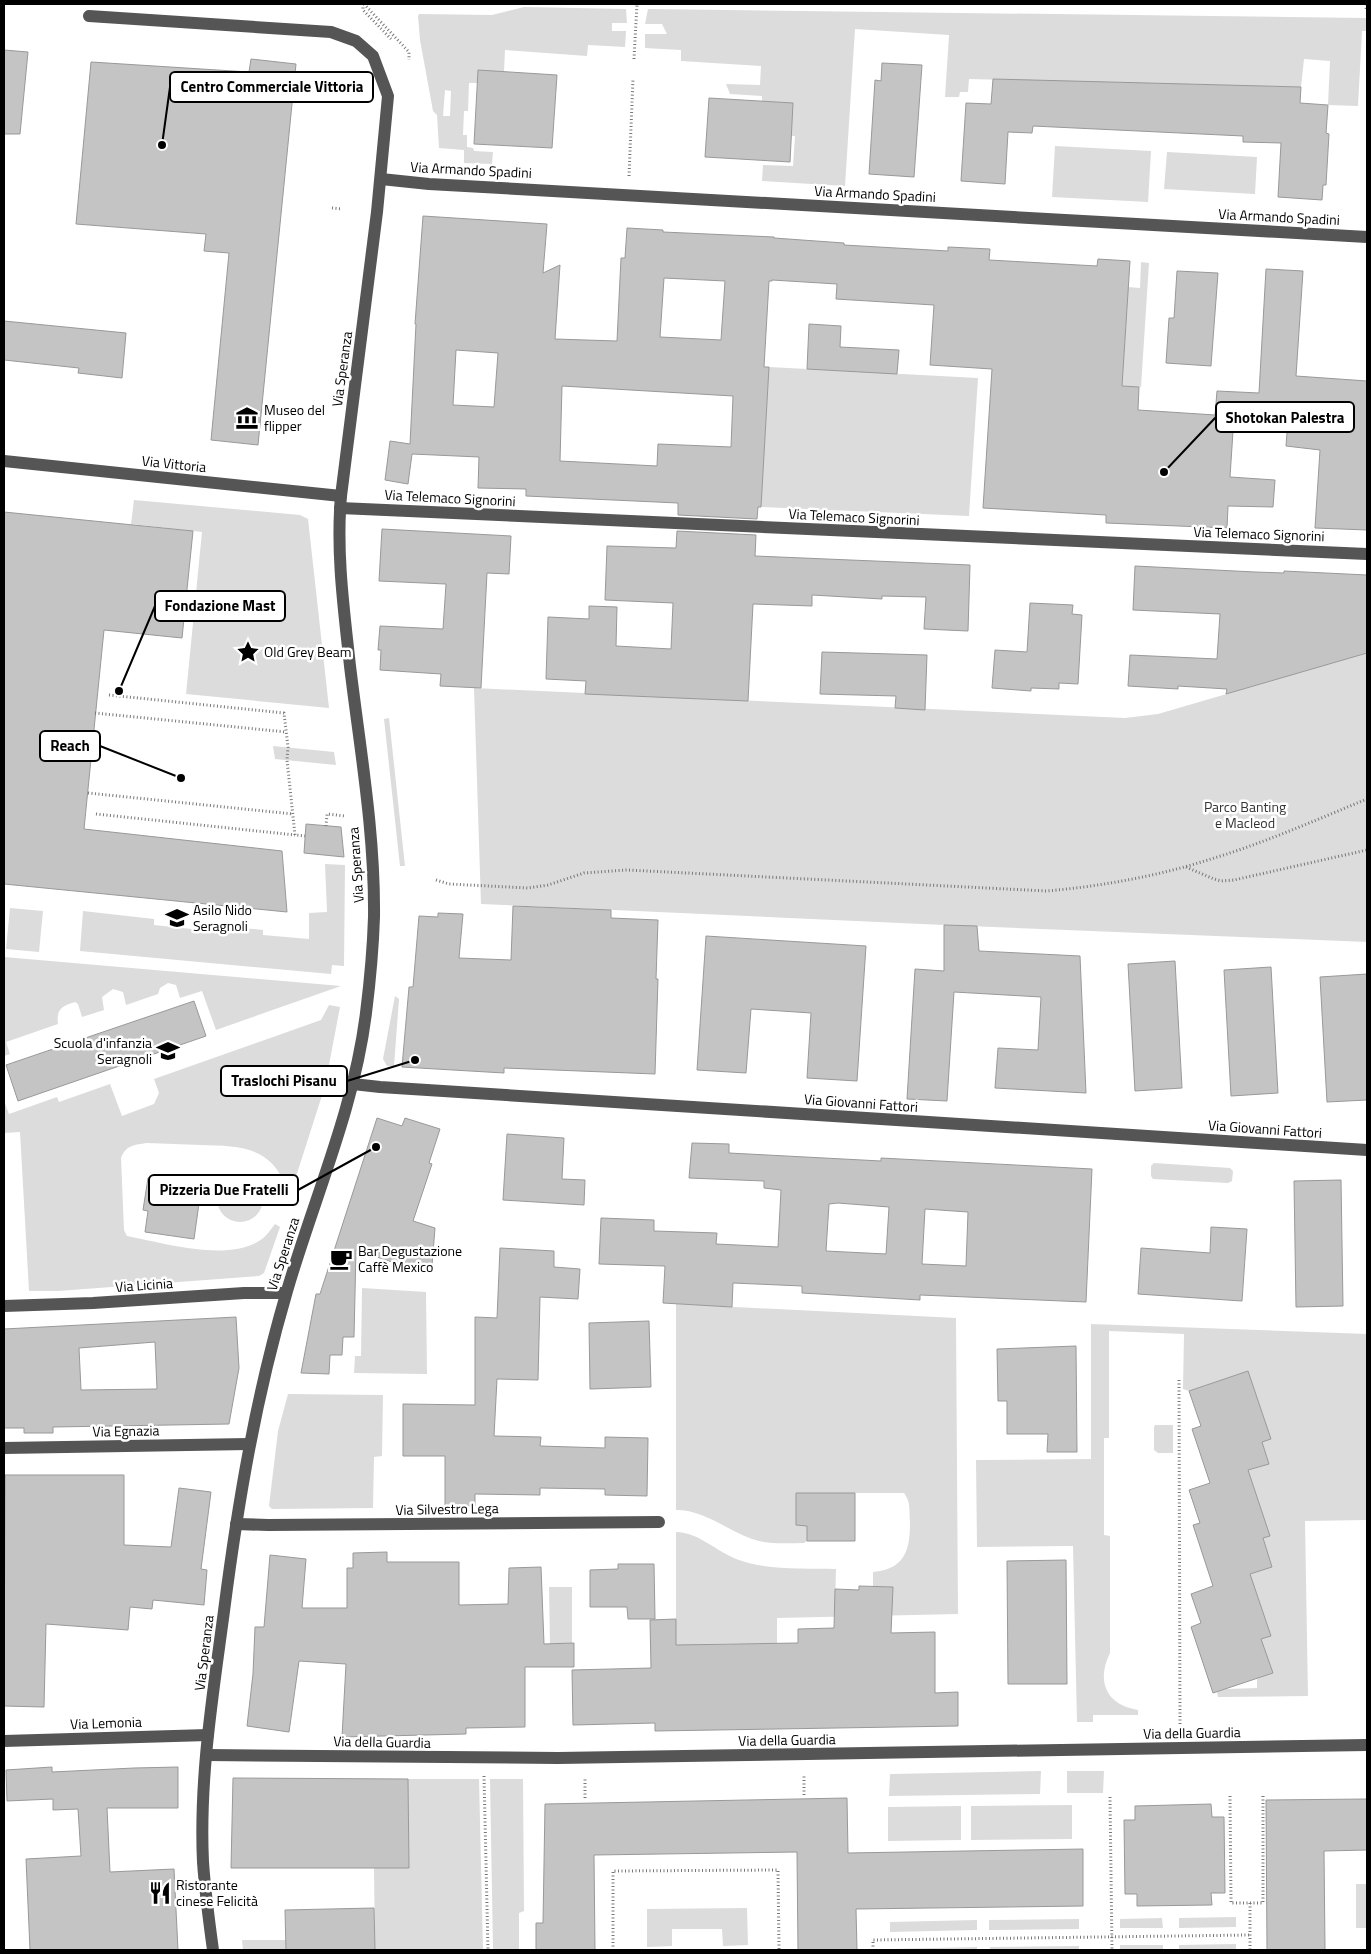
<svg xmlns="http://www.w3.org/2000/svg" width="1371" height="1954" font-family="'Titillium Web',sans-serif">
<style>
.green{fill:#dcdcdc;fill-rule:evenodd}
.building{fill:#c4c4c4;stroke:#999;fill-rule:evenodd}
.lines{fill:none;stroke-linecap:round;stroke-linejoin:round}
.path{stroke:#777;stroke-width:3;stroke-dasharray:1 2.5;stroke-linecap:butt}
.minor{stroke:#555;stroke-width:12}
.labels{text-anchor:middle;stroke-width:5;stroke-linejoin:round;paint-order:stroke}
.street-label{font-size:14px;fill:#000;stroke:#fff}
.poi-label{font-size:14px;fill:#000;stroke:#fff;text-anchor:start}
.park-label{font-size:14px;fill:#333;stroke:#fff}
.leader{fill:none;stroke:#000;stroke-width:2}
.callout-dot{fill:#000;stroke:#fff;stroke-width:2}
.callout{fill:#fff;stroke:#000;stroke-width:2}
.callout-label{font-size:15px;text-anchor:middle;font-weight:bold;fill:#000}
</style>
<rect width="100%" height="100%" fill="#fff"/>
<g class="green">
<path d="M 524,7 L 626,9 L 627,23 L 612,23 L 612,31 L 626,31 L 625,47 L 588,45 L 587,56 L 505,50 L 504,72 L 477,83 L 469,83 L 468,111 L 464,111 L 463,135 L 467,135 L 467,147 L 473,148 L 474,151 L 493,152 L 492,164 L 464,163 L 464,150 L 439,148 L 437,115 L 433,111 L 420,40 L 418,16 L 419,14 L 492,15 ZM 445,90 L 451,91 L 450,116 L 443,116 Z"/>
<polygon points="648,9 1367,18 1367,31 1362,31 1358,106 1328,105 1330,61 1304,59 1301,87 969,79 968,92 960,92 959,97 945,97 949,35 855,29 845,186 762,181 763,165 793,166 795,136 791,136 762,101 762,96 730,94 726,84 760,85 761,66 681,61 681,50 645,48 645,34 667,34 662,24 645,24"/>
<polygon points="1055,146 1151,151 1148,202 1052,197"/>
<polygon points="1167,152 1257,157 1255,194 1164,189"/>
<polygon points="1141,262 1149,263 1141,387 1121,386 1128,287 1140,288"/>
<polygon points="769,367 978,378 969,516 761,507"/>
<polygon points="134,500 300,515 308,519 329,708 186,694 202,532 131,524"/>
<polygon points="1367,653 1367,942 944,925 481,904 474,688 1125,718 1158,714"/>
<polygon points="389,718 405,866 400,866 384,719"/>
<polygon points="273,746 334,752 336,765 275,759"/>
<polygon points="325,864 345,865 344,966 332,965 331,974 80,951 83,911 154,919 154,925 202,930 203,924 263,930 263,935 309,939 309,913 327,912"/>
<polygon points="10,908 43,911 39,952 6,949"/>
<path d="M 4,957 L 341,986 L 216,1030 L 202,991 L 180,998 L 176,985 L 168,983 L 160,988 L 158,994 L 126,1005 L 123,992 L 113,989 L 102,997 L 104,1010 L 82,1017 L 78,1004 L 75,1002 C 62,1006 56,1009 58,1024 L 6,1042 L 10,1054 L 4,1056 Z"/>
<polygon points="395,996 399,999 394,1066 387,1066 383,1059"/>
<path d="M 329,1005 L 340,1007 L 325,1086 L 293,1186 L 286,1187 C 271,1146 239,1146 201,1145 C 183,1144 165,1144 147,1143 C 134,1145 126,1145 121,1158 L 124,1230 L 127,1236 C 164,1243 229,1263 262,1239 C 267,1235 271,1229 275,1224 L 280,1227 L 264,1273 L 259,1276 L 58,1291 L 29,1291 L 20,1132 L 4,1133 L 4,1101 L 9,1114 L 57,1097 L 59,1102 L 110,1084 L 122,1116 L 154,1104 L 159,1093 L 154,1079 L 321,1020 Z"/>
<polygon points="1154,1163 1230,1168 1233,1171 1232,1181 1228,1183 1153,1179 1151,1176 1151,1166"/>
<circle cx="240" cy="1199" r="23"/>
<polygon points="362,1288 426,1292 427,1374 354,1373 355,1356 361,1356"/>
<path d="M 676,1304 L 956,1318 L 958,1614 L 777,1618 L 777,1643 L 700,1644 L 676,1651 L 676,1532 C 699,1532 718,1553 739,1560 C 770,1571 805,1568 836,1569 L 835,1606 L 892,1608 L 892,1587 L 873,1586 L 873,1572 C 905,1569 910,1550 910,1523 C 909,1511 911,1502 904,1493 L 796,1493 L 796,1525 L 807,1526 L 807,1541 L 804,1543 C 787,1543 769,1545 752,1539 C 726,1530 705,1510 676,1510 Z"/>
<path d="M 1091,1324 L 1367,1334 L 1367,1520 L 1305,1521 L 1308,1696 L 1218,1697 L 1217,1692 L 1226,1689 L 1257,1688 L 1257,1679 L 1272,1673 L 1261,1639 L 1271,1636 L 1250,1574 L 1272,1567 L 1263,1538 L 1270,1536 L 1248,1470 L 1269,1464 L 1262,1442 L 1271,1439 L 1248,1371 L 1189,1391 L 1183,1389 L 1184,1334 L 1109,1331 L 1109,1438 L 1104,1438 L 1104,1535 L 1110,1536 L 1110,1653 C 1096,1681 1106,1705 1138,1710 L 1138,1715 L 1093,1715 L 1093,1722 L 1077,1722 L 1073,1546 L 977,1547 L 976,1460 L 1091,1459 Z"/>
<polygon points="288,1394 383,1395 382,1456 374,1457 373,1508 272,1509 269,1506 278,1431"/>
<polygon points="1155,1425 1173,1425 1173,1453 1158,1453 1154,1450 1154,1427"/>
<polygon points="549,1587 572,1587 572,1643 550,1644"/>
<polygon points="1041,1771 1040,1794 889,1796 890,1774"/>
<polygon points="1067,1771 1104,1771 1103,1793 1067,1793"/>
<polygon points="408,1779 479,1779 483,1950 375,1950 374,1868 409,1868"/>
<polygon points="490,1779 523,1779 524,1911 519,1913 519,1950 493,1950"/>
<polygon points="1072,1805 1072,1839 971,1840 971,1806"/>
<polygon points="961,1806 961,1840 888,1841 888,1807"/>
<rect x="1356" y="1884" width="11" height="44"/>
<polygon points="747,1908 748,1945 723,1946 722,1929 672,1929 672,1946 647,1947 647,1909"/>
<polygon points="1236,1917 1236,1927 1179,1928 1179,1918"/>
<polygon points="1162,1918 1163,1928 1120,1928 1120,1919"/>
<polygon points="1079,1919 1079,1929 989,1930 989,1920"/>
<polygon points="977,1920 977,1930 890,1932 890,1922"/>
<polygon points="242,1940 286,1940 286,1950 243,1950"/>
<polygon points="1236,1944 1236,1950 1179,1950 1179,1945"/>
<rect x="1120" y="1945" width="43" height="5"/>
<polygon points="1079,1946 1079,1950 990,1950 990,1947"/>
<polygon points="977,1947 977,1950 890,1950 890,1949"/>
</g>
<g class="building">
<polygon points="4,50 28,52 20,134 4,134"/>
<polygon points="251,59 296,64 258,445 211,440 229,253 204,251 206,234 76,224 91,62 249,72"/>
<polygon points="882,63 922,65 914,177 869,174 875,80 881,81"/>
<polygon points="478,70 557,75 552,148 474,144"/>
<polygon points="993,79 1301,87 1300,103 1328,105 1326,133 1329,134 1326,185 1323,185 1322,200 1278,197 1281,143 1243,142 1243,136 1033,126 1032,133 1008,132 1005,184 961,181 966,103 991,104"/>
<polygon points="709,98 793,103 790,162 705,157"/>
<path d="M 423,216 L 547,224 L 543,273 L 560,265 L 555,339 L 617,341 L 621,258 L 625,258 L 627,228 L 663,230 L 663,232 L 774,237 L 774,238 L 844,243 L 844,245 L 948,251 L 948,247 L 990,249 L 989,260 L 1097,266 L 1098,259 L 1130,261 L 1122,386 L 1139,387 L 1138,410 L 1215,415 L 1217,391 L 1259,393 L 1266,269 L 1303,271 L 1296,376 L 1367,381 L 1367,530 L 1315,528 L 1320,450 L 1286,446 L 1288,419 L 1234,416 L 1230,477 L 1275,480 L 1273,507 L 1228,506 L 1227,528 L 1106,523 L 1106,515 L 983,508 L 992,369 L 930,365 L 934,305 L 836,299 L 837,284 L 772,280 L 772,281 L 769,281 L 764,367 L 769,367 L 761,507 L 758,507 L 757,519 L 678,515 L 678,503 L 526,496 L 526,489 L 478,488 L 479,457 L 412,454 L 408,484 L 385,480 L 390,441 L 410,444 L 416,324 L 415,324 ZM 664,278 L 725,281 L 721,340 L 660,337 ZM 456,350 L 498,353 L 494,407 L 453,405 ZM 562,386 L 733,396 L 731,447 L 658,444 L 657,466 L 560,461 Z"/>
<polygon points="1177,271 1218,273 1211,366 1166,363 1169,318 1174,318"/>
<polygon points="4,321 126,333 122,378 78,373 79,368 4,360"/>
<polygon points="809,324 841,326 840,347 899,350 897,374 807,369"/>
<polygon points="4,512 193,531 182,638 104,630 84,829 282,851 287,912 4,884"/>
<polygon points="382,529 511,536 509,574 487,573 481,688 440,686 441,674 380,670 381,650 378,650 380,626 443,629 446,584 379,581"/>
<polygon points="677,531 756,535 755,556 970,565 968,631 924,629 926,597 882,596 882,599 812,595 812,606 753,604 748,701 585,694 586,681 546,679 548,617 589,619 589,606 617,607 616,646 671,649 673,603 605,600 607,546 676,548"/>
<polygon points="1135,566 1255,572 1284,573 1284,571 1367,575 1367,653 1226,694 1227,689 1178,686 1178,689 1128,686 1130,655 1217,659 1220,614 1133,610"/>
<polygon points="1030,603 1073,605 1072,614 1082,615 1078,684 1059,683 1059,689 1031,688 1031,691 992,688 995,650 1027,652"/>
<polygon points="822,652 927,655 925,710 895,708 896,696 820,694"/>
<polygon points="306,824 341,827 344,857 304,853"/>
<polygon points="513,906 611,910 611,918 658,920 656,979 658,979 655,1074 504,1068 504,1073 402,1067 409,987 413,987 419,916 438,917 438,913 463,914 459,958 511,960"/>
<polygon points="944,925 977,926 979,951 1080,956 1086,1093 995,1088 998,1048 1038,1050 1041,997 954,992 947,1101 907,1099 915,969 944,971"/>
<polygon points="706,936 866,946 857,1081 807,1078 811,1013 751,1009 746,1073 697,1070"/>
<polygon points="1175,961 1182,1088 1135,1091 1128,964"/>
<polygon points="1271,967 1278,1093 1231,1096 1224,970"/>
<polygon points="1367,974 1367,1100 1327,1102 1320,977"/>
<polygon points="194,1001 206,1036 18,1101 6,1065"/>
<polygon points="377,1118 402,1126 405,1118 440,1129 429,1163 432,1164 413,1221 435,1228 432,1265 398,1264 356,1250 354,1337 343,1337 342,1355 330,1355 329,1374 301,1373 316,1294 320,1294"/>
<polygon points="507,1134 564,1138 562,1179 585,1180 584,1205 503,1200"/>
<path d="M 692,1143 L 729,1144 L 729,1153 L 881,1161 L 881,1158 L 1092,1169 L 1086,1302 L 920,1295 L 920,1300 L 802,1293 L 802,1286 L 733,1283 L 732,1307 L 663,1303 L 665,1266 L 599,1264 L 601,1218 L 654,1220 L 654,1231 L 717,1233 L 716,1244 L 778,1247 L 781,1190 L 764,1188 L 764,1181 L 689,1178 ZM 838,1203 L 889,1207 L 886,1254 L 826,1251 L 829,1204 ZM 925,1209 L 968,1212 L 966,1266 L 922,1264 Z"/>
<polygon points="153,1175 202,1182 194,1239 145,1232 148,1211 143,1210 148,1178 152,1178"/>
<polygon points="1341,1180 1343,1306 1296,1307 1294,1181"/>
<polygon points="1211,1227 1247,1229 1242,1301 1138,1294 1141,1248 1210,1253"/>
<polygon points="500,1248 554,1251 554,1267 580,1269 578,1299 540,1297 538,1380 497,1379 494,1436 541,1437 540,1446 605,1448 605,1437 648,1438 647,1496 605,1495 605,1489 540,1488 540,1495 475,1494 475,1506 445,1506 445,1456 403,1456 403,1404 475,1405 475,1317 497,1318"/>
<path d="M 236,1317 L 239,1368 L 229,1424 L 53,1427 L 53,1433 L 24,1433 L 24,1428 L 4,1428 L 4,1329 ZM 155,1342 L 157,1389 L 81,1390 L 79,1348 Z"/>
<polygon points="649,1321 651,1387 590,1389 589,1323"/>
<polygon points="1076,1346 1077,1452 1047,1452 1048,1434 1007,1434 1007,1401 998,1401 997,1349"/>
<polygon points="1248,1371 1271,1439 1262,1442 1269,1464 1248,1470 1270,1536 1263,1538 1272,1567 1250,1574 1271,1636 1261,1639 1273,1673 1213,1693 1191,1627 1201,1623 1191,1594 1213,1586 1193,1525 1200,1523 1189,1490 1210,1483 1192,1429 1201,1426 1189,1391"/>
<polygon points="5,1475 124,1475 124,1545 171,1547 179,1488 211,1492 201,1569 207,1570 204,1605 153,1600 152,1609 130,1607 128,1630 46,1624 44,1707 4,1706"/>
<polygon points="796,1493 855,1493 855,1541 807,1541 807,1526 796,1525"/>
<polygon points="387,1552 387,1562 459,1562 459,1605 508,1604 509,1568 541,1567 544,1644 574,1643 574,1667 525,1667 525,1727 466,1728 466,1734 342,1737 346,1664 299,1661 289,1732 247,1726 253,1674 255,1627 264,1627 270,1555 306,1559 302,1608 347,1608 347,1568 353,1568 353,1553"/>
<polygon points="1066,1560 1067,1684 1008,1684 1007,1561"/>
<polygon points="618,1564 654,1564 655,1619 628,1619 627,1607 590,1607 590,1570 618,1569"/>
<polygon points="859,1586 893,1587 891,1633 935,1632 935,1693 958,1692 958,1726 655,1731 655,1723 573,1725 572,1670 651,1668 650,1620 676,1619 676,1645 798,1643 798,1629 834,1628 835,1589 859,1590"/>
<polygon points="52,1767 52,1772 134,1768 178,1767 178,1808 107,1808 110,1872 174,1869 178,1950 30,1950 26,1859 81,1856 78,1809 53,1810 53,1799 7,1801 6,1770"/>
<polygon points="233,1778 408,1779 409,1868 231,1868"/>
<polygon points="847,1798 848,1853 1083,1849 1083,1906 856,1909 857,1950 798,1950 797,1852 594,1855 595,1950 536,1950 536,1923 543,1923 545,1804"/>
<polygon points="1367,1799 1367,1850 1324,1851 1325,1950 1267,1950 1266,1800"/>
<polygon points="1211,1804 1212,1817 1224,1817 1225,1893 1211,1893 1212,1905 1137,1906 1137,1894 1125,1894 1124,1820 1135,1820 1135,1806"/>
<polygon points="374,1908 375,1950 286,1950 285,1910"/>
</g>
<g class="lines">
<g class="path">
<polyline points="363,4 363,10 391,39"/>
<polyline points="364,4 409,52 409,60"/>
<polyline points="1366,9 1367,4"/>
<polyline points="634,59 637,4"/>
<polyline points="629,176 633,79"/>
<polyline points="332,208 342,209"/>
<polyline points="109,695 284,713 288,747 287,760 295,835 305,836"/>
<polyline points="95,713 286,732"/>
<polyline points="88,793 293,814"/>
<polyline points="96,814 295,835"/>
<polyline points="326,826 327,814 345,816"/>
<polyline points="1186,867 1214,879 1221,881 1234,880 1367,850"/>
<path d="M 436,880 L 449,884 L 528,888 L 548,885 L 584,873 L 627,870 L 1047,891 C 1103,886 1158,876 1211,859 C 1264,843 1316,820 1367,799"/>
<polyline points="1179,1380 1180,1726"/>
<polyline points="484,1776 488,1950"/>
<polyline points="804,1795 804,1775"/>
<polyline points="1230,1796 1231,1903 1263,1903 1263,1796"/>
<polyline points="1110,1797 1112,1950"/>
<polyline points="585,1798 585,1779"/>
<polyline points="1250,1903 1250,1950"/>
<polyline points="613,1950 613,1871 778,1870 779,1950"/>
<polyline points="873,1950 873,1940 1250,1935"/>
</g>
<g class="minor">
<path d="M 89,16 L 331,32 L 356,41 L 373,56 L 388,96 L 377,212 L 341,496 C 336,553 344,610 350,666 C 360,749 375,833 374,917 C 373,949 370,981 366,1013 C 354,1110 314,1198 287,1291 C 256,1396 238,1502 224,1611 C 213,1694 199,1778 203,1862 C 205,1891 209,1921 213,1950"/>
<polyline points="381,179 429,184 1367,237"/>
<polyline points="4,461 341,496"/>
<polyline points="340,508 1367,554"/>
<polyline points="353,1084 380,1087 1367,1150"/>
<polyline points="4,1306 93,1303 244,1293 286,1293"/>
<polyline points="4,1448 249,1444"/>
<polyline points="236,1524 268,1525 659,1522"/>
<polyline points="4,1741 208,1735"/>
<polyline points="207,1755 558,1758 1367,1745"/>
</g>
</g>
<defs>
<symbol id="museum-bare" viewBox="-9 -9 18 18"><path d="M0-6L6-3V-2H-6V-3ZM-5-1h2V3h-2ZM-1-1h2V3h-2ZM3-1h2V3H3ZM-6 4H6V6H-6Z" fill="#000" stroke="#fff" stroke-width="2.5" paint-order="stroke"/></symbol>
<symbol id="sight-bare" viewBox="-9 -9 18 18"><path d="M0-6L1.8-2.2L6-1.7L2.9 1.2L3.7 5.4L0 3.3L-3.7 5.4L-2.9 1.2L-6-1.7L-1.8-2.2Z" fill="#000" stroke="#fff" stroke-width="2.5" paint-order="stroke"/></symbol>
<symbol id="school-bare" viewBox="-9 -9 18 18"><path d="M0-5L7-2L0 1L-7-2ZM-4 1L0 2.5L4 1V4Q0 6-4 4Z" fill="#000" stroke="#fff" stroke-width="2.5" paint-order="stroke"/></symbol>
<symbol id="cafe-bare" viewBox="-9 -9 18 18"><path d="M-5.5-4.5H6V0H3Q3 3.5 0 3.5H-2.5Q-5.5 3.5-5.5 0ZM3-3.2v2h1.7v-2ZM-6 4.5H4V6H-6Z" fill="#000" stroke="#fff" stroke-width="2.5" paint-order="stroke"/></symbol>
<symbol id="restaurant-bare" viewBox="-9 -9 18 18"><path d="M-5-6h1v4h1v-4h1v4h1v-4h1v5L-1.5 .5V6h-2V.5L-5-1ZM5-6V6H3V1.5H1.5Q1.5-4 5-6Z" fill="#000" stroke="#fff" stroke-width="2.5" paint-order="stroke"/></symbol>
</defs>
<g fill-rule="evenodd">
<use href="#museum-bare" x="231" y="402" width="32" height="32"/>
<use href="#sight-bare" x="232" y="636" width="32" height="32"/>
<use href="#school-bare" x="161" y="902" width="32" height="32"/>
<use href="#school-bare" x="152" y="1035" width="32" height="32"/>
<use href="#cafe-bare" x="325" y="1243" width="32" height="32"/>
<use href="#restaurant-bare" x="144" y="1877" width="32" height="32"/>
</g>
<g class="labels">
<g class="street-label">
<text transform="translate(471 170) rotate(3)" y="5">Via Armando Spadini</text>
<text transform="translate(875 194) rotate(3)" y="5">Via Armando Spadini</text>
<text transform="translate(1279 217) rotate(3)" y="5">Via Armando Spadini</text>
<text transform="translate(342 369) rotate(-82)" y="5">Via Speranza</text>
<text transform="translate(174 464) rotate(6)" y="5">Via Vittoria</text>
<text transform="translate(450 498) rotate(3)" y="5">Via Telemaco Signorini</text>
<text transform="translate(854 517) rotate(3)" y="5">Via Telemaco Signorini</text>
<text transform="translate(1259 534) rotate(2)" y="5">Via Telemaco Signorini</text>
<text transform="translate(356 865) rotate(-94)" y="5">Via Speranza</text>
<text transform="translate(861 1103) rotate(4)" y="5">Via Giovanni Fattori</text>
<text transform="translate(1265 1129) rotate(4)" y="5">Via Giovanni Fattori</text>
<text transform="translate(283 1254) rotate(-72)" y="5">Via Speranza</text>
<text transform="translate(144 1285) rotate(-4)" y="5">Via Licinia</text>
<text transform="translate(126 1431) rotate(-1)" y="5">Via Egnazia</text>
<text transform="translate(447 1509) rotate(-1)" y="5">Via Silvestro Lega</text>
<text transform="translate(204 1653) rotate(-83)" y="5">Via Speranza</text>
<text transform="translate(106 1723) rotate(-2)" y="5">Via Lemonia</text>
<text transform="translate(1192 1733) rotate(-1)" y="5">Via della Guardia</text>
<text transform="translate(787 1740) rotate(-1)" y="5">Via della Guardia</text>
<text transform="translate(382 1742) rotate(1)" y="5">Via della Guardia</text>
</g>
<g class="poi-label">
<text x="264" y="415">Museo del<tspan x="264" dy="16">flipper</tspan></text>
<text x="264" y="657">Old Grey Beam</text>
<text x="193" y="915">Asilo Nido<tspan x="193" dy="16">Seragnoli</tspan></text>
<text x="152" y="1048" text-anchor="end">Scuola d'infanzia<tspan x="152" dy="16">Seragnoli</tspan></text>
<text x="358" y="1256">Bar Degustazione<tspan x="358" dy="16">Caffè Mexico</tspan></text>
<text x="176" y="1890">Ristorante<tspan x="176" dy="16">cinese Felicità</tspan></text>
</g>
<g class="park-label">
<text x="1245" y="812">Parco Banting<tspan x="1245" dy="16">e Macleod</tspan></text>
</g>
</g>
<path class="leader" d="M162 145L170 87M1164 472L1216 417M119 691L155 606M181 778L100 746M415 1060L347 1081M376 1147L298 1190"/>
<g class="callout-dot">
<circle cx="162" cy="145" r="5"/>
<circle cx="1164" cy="472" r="5"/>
<circle cx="119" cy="691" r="5"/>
<circle cx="181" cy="778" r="5"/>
<circle cx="415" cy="1060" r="5"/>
<circle cx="376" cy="1147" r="5"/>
</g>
<g class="callout">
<rect x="170" y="72" width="203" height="30" rx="5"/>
<rect x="1216" y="402" width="138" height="30" rx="5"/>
<rect x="155" y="591" width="130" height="30" rx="5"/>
<rect x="40" y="731" width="60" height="30" rx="5"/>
<rect x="221" y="1066" width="126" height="30" rx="5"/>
<rect x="149" y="1175" width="149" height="30" rx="5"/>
</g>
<g class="callout-label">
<text x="272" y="92">Centro Commerciale Vittoria</text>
<text x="1285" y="423">Shotokan Palestra</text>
<text x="220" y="611">Fondazione Mast</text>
<text x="70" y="751">Reach</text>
<text x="284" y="1086">Traslochi Pisanu</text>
<text x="224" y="1195">Pizzeria Due Fratelli</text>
</g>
<rect width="1371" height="1954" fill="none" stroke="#000000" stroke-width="10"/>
</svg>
